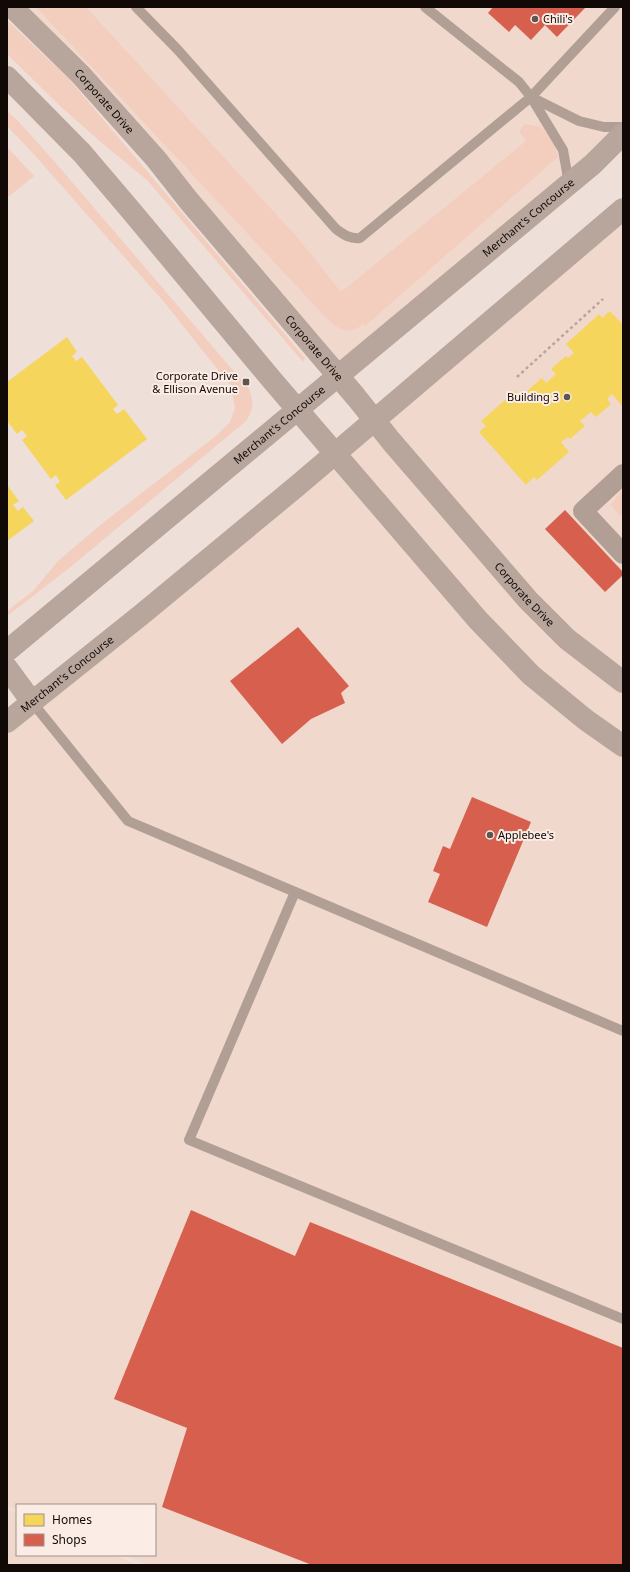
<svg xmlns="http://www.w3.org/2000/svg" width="630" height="1572" font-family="'Noto Sans',sans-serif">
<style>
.built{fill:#f1d8cd}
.green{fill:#f3cebe}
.homes{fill:#f6d55c}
.shops{fill:#d6604d}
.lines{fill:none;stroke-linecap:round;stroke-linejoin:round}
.path{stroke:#b5a69f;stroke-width:2.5;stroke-dasharray:3 3;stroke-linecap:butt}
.lane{stroke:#b19f96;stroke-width:10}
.street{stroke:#b19f96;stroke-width:20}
.secondary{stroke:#b8a69d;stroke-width:22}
.poi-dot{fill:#5e5450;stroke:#fbece5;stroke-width:1.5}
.labels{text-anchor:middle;stroke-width:4;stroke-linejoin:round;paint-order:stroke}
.poi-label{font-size:11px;fill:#110906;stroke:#fbece5;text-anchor:start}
.street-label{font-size:11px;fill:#110906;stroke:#fbece5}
</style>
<rect width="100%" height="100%" fill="#eee0d9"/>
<g class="built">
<polygon points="12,7 623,7 623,134 338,376"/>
<polygon points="623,209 623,1565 149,1565 125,1555 155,1555 155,1505 17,1505 17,1510 7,1506 7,722"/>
<polygon points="7,1509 17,1513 17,1555 114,1555 137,1565 7,1565"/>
</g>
<g class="green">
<path d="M 36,7 L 86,7 L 298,238 L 341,292 L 526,141 L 519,131 L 525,124 L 541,127 L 554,140 L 558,157 L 365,326 L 363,324 C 350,335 341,331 329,321 Z"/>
<polygon points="7,20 69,79 305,358 303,362 147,180 103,144 59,105 7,54"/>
<path d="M 7,111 L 19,122 L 54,161 L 249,389 C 254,404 254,408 246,421 L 68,569 L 7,616 L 7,611 L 33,591 L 58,561 L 104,522 L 216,436 L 230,422 L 235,408 L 231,386 L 164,302 L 30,150 L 7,126 Z"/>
<polygon points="7,147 34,176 7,198"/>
<polygon points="621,491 623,494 623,515 620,516 611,505"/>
</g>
<g class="homes">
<polygon points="610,311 623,325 623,403 621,405 612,394 607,399 611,404 596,417 591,412 580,421 585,426 570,439 568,437 561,442 569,452 537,480 534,477 526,485 479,432 486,426 481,421 515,391 522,399 529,394 527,391 542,378 546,383 556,374 551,369 566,356 568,358 574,353 566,344 599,314 602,318"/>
<polygon points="67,337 77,352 72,356 76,361 82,357 118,405 113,409 117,414 124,409 147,439 66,500 55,485 60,482 56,475 51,479 22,440 27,436 22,430 17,434 7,421 7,415 9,414 7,412 7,382"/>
<polygon points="7,485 19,501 13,505 18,511 23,507 34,521 7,541"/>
</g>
<g class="shops">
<polygon points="493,7 586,7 557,37 545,25 531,40 515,25 509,32 488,13"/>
<polygon points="565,510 623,572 623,575 605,592 545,529"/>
<polygon points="298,627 349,686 341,693 345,703 311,719 282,744 230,681"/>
<polygon points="472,797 531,822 487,927 428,902 440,874 433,871 443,846 450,849"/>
<polygon points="191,1210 295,1256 310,1222 623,1348 623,1565 312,1565 162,1507 187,1428 114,1399"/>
</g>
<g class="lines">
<polyline class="path" points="517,377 603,299"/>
<g class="lane">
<path d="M 136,7 L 178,50 L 336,229 C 344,235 350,239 360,238 L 531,97 L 615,7"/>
<polyline points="425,7 519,82 531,97"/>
<polyline points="569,184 563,150 531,97 579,121 604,127 623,127"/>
<polyline points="32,702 128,821 623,1031"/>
<polyline points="295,892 189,1140 623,1319"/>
</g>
<polyline class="street" points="623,474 583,511 623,554"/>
<g class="secondary">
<path id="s1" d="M 12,7 L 81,75 L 156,159 L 189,201 L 356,397 L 391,441 L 528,600 L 567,639 L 623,682"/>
<polyline points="7,77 82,153 133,213 272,380 478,620 531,675 586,720 623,746"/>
<path id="s2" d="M 7,651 L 552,198 L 593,164 L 623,134"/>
<polyline points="7,668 32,702"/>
<path id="s3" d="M 7,722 L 141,615 L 297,486 L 623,209"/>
</g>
</g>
<g class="poi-dot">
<circle cx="535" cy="19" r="4"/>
<rect x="242" y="378" width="8" height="8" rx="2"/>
<circle cx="567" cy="397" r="4"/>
<circle cx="490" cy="835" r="4"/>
</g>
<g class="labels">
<g class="poi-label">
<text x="543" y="23">Chili's</text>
<text x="238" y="380" text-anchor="end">Corporate Drive<tspan x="238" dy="13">&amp; Ellison Avenue</tspan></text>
<text x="559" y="401" text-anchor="end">Building 3</text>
<text x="498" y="839">Applebee's</text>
</g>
<g class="street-label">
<text dy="4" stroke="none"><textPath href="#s1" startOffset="132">Corporate Drive</textPath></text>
<text dy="4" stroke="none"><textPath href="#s2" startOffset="678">Merchant's Concourse</textPath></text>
<text dy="4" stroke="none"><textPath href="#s1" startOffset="456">Corporate Drive</textPath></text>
<text dy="4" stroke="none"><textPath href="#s2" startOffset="354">Merchant's Concourse</textPath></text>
<text dy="4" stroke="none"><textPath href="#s1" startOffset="780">Corporate Drive</textPath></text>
<text dy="4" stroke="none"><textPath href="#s3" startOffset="77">Merchant's Concourse</textPath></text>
</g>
</g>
<rect width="630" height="1572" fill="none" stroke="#110906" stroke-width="16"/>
<rect x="16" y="1504" width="140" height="52" fill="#fbece5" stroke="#9d918c"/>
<rect x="24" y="1514" width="20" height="12" fill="#f6d55c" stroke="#9d918c"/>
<text x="52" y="1524" font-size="12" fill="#110906">Homes</text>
<rect x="24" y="1534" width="20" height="12" fill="#d6604d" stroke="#9d918c"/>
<text x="52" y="1544" font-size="12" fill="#110906">Shops</text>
</svg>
